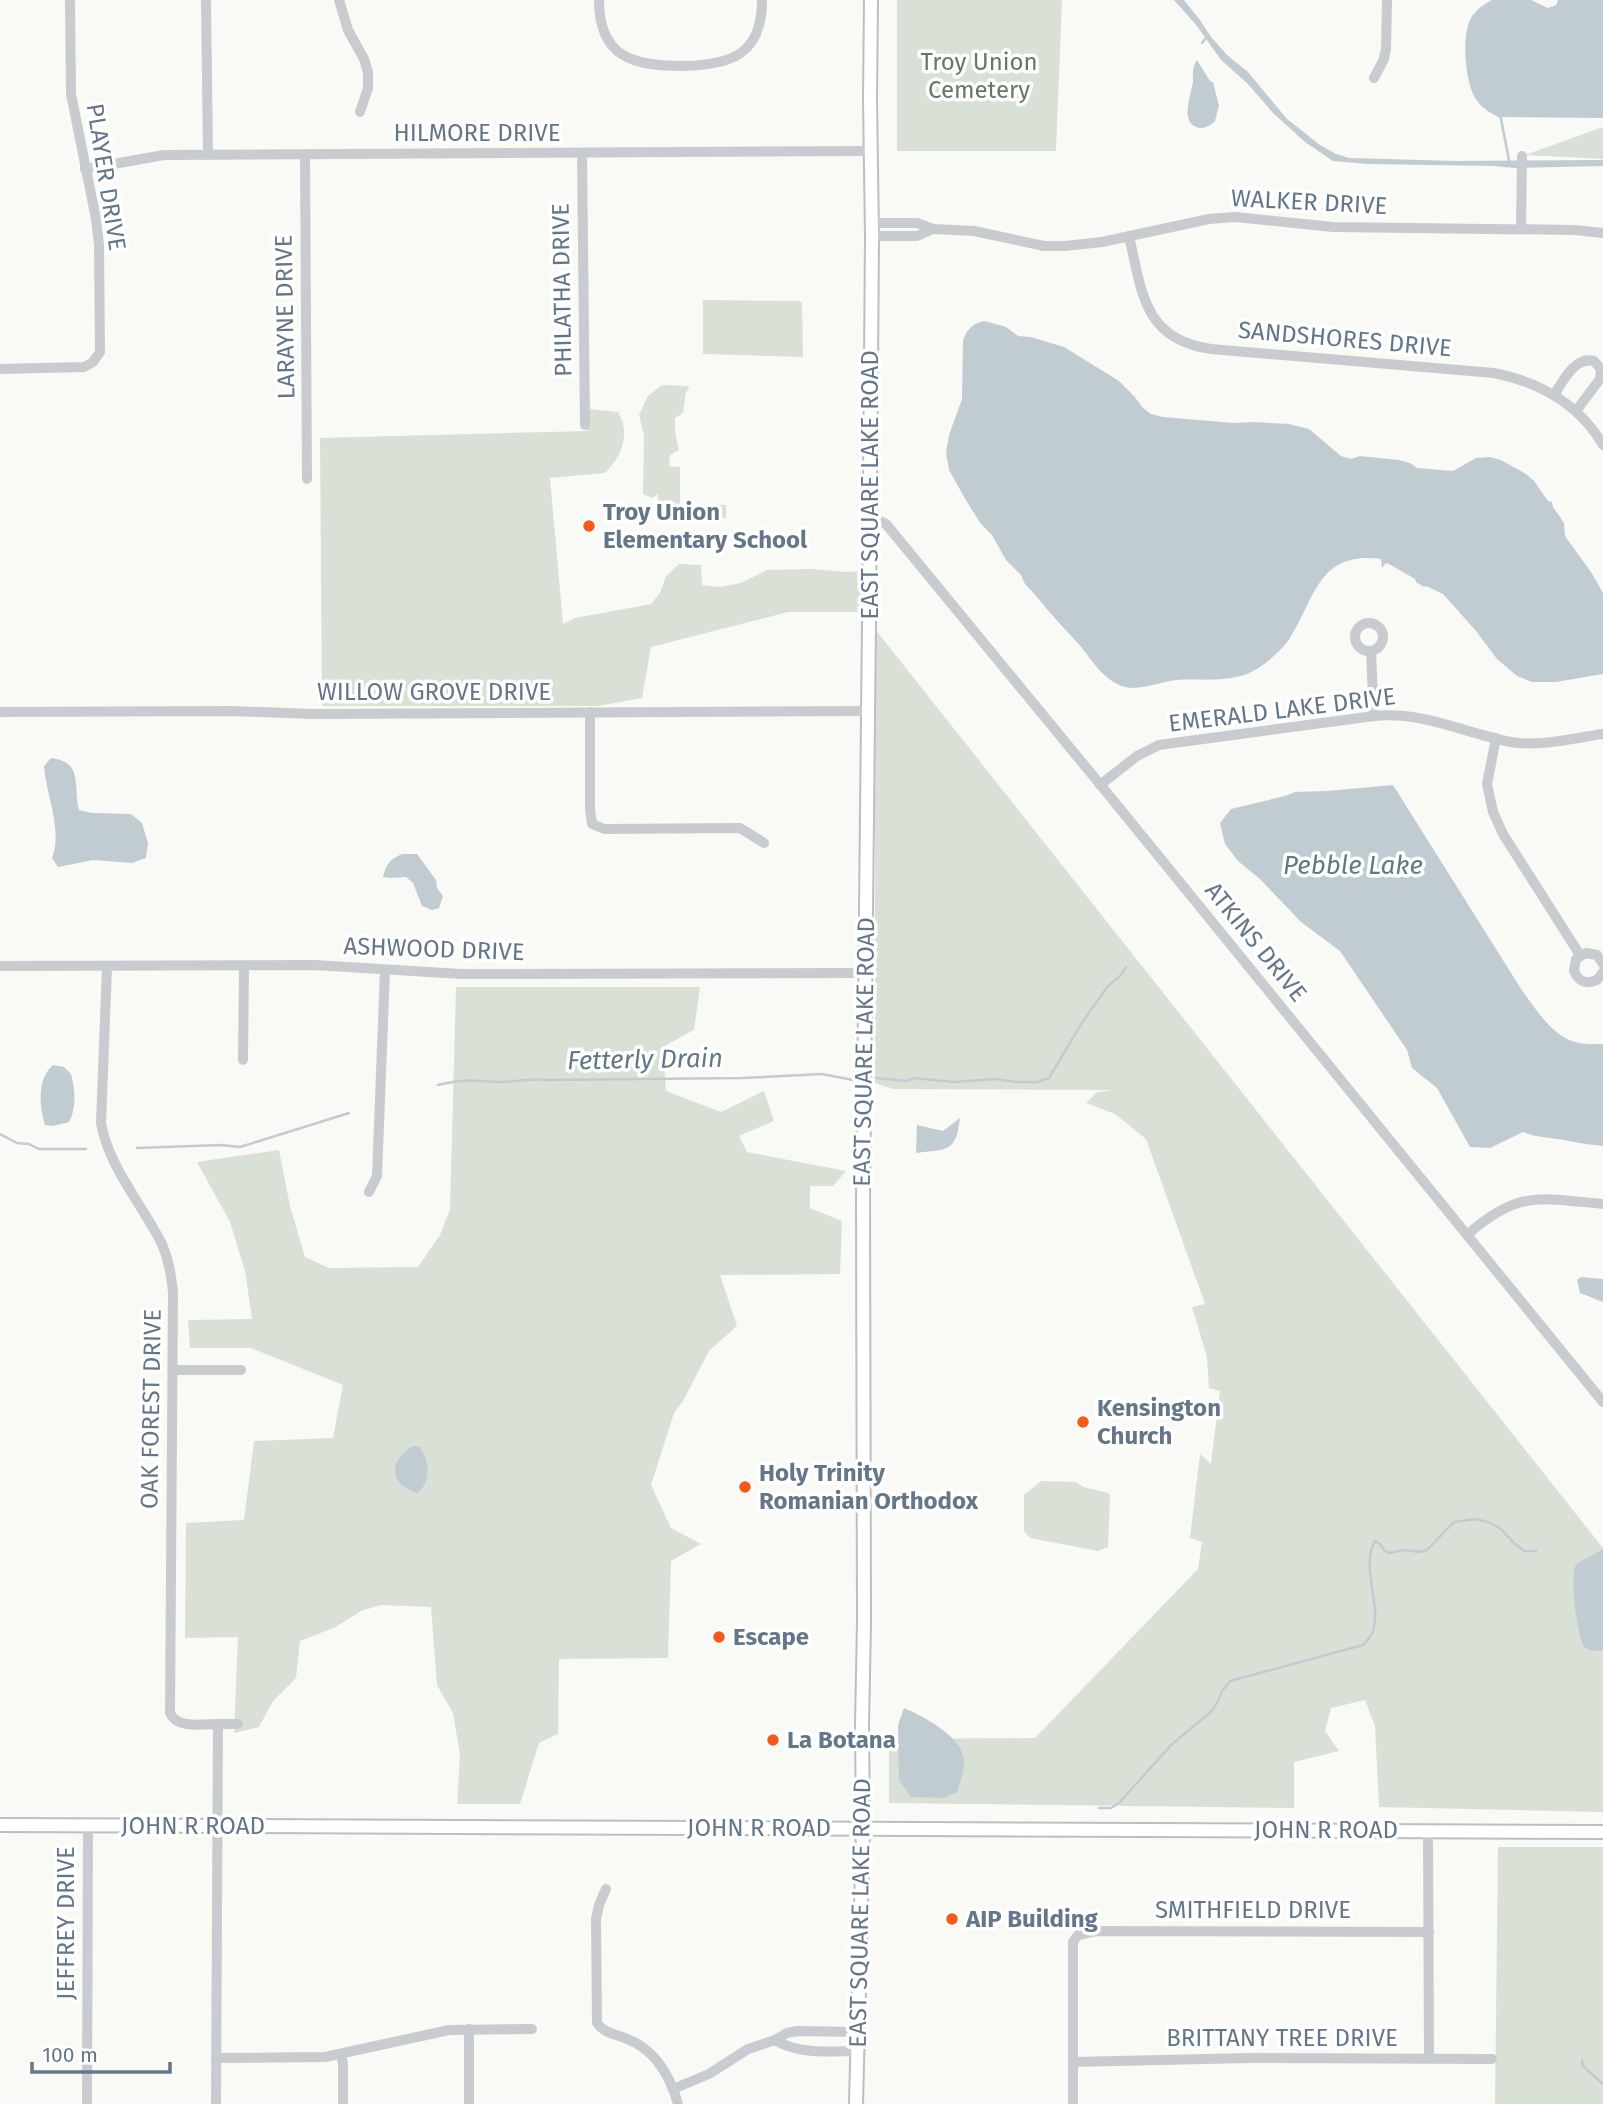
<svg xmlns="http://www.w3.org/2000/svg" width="1603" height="2104" font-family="'Fira Sans',sans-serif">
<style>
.green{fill:#d9e1d6}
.water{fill:#c1ccd2}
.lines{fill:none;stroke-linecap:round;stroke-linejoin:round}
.stream{stroke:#c1ccd2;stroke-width:2.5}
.major-casing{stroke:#bbbfc3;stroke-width:16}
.minor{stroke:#c8ccd0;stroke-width:10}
.major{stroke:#fff;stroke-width:12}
.poi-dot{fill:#f65918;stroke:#fff;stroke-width:2.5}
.labels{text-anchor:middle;stroke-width:7;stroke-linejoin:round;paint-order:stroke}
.park-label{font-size:24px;fill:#647a60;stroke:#fff}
.street-label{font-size:24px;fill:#64778a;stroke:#fff}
.poi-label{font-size:24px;font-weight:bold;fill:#64778a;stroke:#fff;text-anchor:start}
.water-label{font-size:26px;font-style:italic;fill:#607985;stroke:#fff}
</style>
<rect width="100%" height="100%" fill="#f9f9f6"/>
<g class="green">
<polygon points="897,0 1062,0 1056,151 897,151"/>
<polygon points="1603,127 1603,159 1525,155"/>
<polygon points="703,300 799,301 802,303 803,357 703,354"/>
<polygon points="662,385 688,386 689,389 686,392 683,413 675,418 675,432 679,450 670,455 669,466 680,467 680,504 726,505 726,518 658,517 658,494 652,498 643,494 644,435 639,415 648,396"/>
<path d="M 590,409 L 618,412 C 631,434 622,456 605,473 L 550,478 L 563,624 L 575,618 L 651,604 L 660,593 L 666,576 L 679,564 L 701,565 L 702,585 L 720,587 L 741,583 L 767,570 L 811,569 L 847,572 L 863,571 L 861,612 L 788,612 L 651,647 L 642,698 L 598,706 L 322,706 L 320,438 L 587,431 Z"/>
<polygon points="875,629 1603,1548 1603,1812 1379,1807 1375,1726 1365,1700 1331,1708 1325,1731 1339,1751 1294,1762 1294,1808 889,1803 889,1739 1035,1738 1198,1569 1202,1542 1190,1538 1200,1454 1211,1464 1220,1391 1209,1388 1207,1357 1192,1307 1205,1304 1146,1139 1115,1114 1086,1103 1097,1092 1113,1090 893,1089 875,1083"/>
<polygon points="456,987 700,987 694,1030 666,1045 664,1065 666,1091 721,1112 764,1091 774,1121 739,1136 747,1152 846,1171 833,1186 810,1186 810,1208 842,1221 840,1274 720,1275 737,1326 709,1351 683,1401 674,1413 651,1485 671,1528 701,1544 671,1561 668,1658 559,1659 558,1734 539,1743 520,1804 457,1804 460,1755 453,1713 437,1685 431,1607 381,1605 361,1611 336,1627 300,1641 296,1678 273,1701 259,1727 234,1733 238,1637 185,1638 186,1523 244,1520 254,1441 333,1438 343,1385 251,1348 190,1348 188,1320 252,1319 245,1271 230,1222 197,1162 279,1150 290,1206 305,1257 329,1268 418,1267 440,1235 450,1209"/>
<polygon points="1041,1481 1076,1482 1084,1487 1108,1493 1110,1495 1108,1547 1098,1551 1030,1538 1024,1531 1024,1495"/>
<polygon points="1498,1847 1603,1847 1603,2104 1495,2104"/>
</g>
<g class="water">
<polygon points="1174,0 1184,0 1200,20 1211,37 1227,55 1248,72 1287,119 1320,145 1336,154 1349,158 1457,161 1603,160 1603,166 1515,168 1494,166 1368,164 1333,161 1305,142 1273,113 1247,83 1221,60 1197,26"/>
<path d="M 1492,0 L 1531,0 L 1548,8 L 1556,5 L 1558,0 L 1603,0 L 1603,118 L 1503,117 L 1501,119 C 1493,113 1482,110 1476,99 C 1465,83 1461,35 1471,18 C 1476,10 1484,4 1492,0 Z"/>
<path d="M 1197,60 L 1210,81 L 1213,82 L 1219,106 L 1215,121 C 1210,126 1203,130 1196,127 C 1180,121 1192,92 1193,81 C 1193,72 1192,68 1197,60 Z"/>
<path d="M 984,321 L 1006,327 L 1018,336 L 1031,337 L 1064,347 L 1119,381 L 1134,396 L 1143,408 L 1151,414 L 1163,417 L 1233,423 L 1255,422 L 1289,424 L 1309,429 L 1341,456 L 1351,459 L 1360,456 L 1399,460 L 1410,463 L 1417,468 L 1453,471 L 1476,458 L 1490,457 L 1501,460 L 1526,474 L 1534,481 L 1548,501 L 1552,502 L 1553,507 L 1564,523 L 1565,536 L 1591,572 L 1603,593 L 1603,674 L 1556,682 L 1532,682 L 1517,676 L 1497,659 L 1476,631 L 1443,594 L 1426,586 L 1424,587 L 1416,582 L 1415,579 L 1389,564 L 1386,563 L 1382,568 L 1381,559 C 1318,551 1316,597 1290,638 C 1282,650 1267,663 1255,670 C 1230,684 1203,678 1176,680 C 1159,682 1136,693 1119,685 C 1102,677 1093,662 1082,648 C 1073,637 1062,627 1053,616 C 1044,606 1035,594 1025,584 L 1021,575 L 1006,560 L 992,535 L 981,524 L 967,502 L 949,470 L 946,453 L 949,435 L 962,399 L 963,341 C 966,330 973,323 984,321 Z"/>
<path d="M 51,758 C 84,762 73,787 79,810 L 92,813 L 131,814 L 142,823 L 148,843 L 146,858 L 132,863 L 93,860 L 58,867 L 52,858 C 63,829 46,796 44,766 Z"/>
<path d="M 1393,785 L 1523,992 C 1537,1010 1551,1035 1575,1042 C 1583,1045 1594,1044 1603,1044 L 1603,1146 C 1591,1145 1580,1143 1569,1141 C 1553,1137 1538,1138 1523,1132 L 1490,1148 L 1470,1147 L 1437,1088 L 1412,1068 L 1407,1050 L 1340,951 L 1301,922 L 1260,879 L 1238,861 L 1225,844 L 1220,823 L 1231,809 L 1285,796 L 1295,792 L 1327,791 Z"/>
<path d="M 402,854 L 417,854 L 436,880 L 437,888 L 443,896 L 439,908 L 432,910 L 422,906 L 413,883 L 406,877 L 390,878 L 383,877 C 386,864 390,859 402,854 Z"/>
<path d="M 53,1065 L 64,1067 L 71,1074 C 75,1089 77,1107 69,1122 L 53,1126 L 45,1125 C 39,1106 37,1079 53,1065 Z"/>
<path d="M 960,1118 C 956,1153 947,1149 916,1153 L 917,1125 L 943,1131 Z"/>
<polygon points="1581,1277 1603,1279 1603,1302 1580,1293 1577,1280"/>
<path d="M 413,1446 L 420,1447 C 429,1463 432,1479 418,1493 C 389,1485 387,1462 413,1446 Z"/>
<path d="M 1603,1549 L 1603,1650 L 1592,1651 L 1584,1647 C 1576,1631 1570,1580 1576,1564 Z"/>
<path d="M 904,1708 C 923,1716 963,1737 964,1760 C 965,1770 960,1782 957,1792 L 945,1798 L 911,1797 L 899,1780 L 898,1725 Z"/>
</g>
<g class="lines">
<g class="stream">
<polyline points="1202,43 1206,38"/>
<polyline points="1501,119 1509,160"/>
<polyline points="876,1078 907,1081 914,1078 953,1082 995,1079 1017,1082 1037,1082 1049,1078 1083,1021 1108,986 1121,975 1126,967"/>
<path d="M 438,1085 C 464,1078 476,1081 501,1082 C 516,1082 530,1078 546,1080 L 742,1078 L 822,1074 L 853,1080"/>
<polyline points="0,1134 17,1143 29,1144 39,1149 86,1149"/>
<polyline points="137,1148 220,1145 240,1147 349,1113"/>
<path d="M 1099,1808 L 1111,1808 L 1119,1803 L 1171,1745 L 1211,1712 L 1218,1701 L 1222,1691 L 1230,1681 L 1363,1645 C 1367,1641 1371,1637 1373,1631 C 1382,1605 1360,1566 1375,1541 L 1379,1543 L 1384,1550 L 1389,1553 L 1405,1550 L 1419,1552 L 1427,1550 L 1454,1522 L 1475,1519 L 1488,1522 L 1501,1529 L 1514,1543 L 1524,1551 L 1536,1551"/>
<polyline points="1582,2060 1583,2066 1603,2084"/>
</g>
<defs>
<g id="major">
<polyline points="0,1825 1603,1832"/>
<polyline points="856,2104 863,1829 862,1725 864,1623 863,1200 869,622 872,236 870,99 871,0"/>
</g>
</defs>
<use href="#major" class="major-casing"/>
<g class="minor">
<polyline points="206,0 208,155"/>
<polyline points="339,0 348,30 364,59 368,72 368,88 360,112"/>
<path d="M 599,0 C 599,58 634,66 683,66 C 731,65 762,55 762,0"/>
<polyline points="1374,78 1384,59 1386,48 1387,0"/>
<polyline points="582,153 585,425"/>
<polyline points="305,155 307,479"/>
<polyline points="85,169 164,155 870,151"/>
<polyline points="871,223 917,223 933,229 974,231 1044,246 1065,246 1102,242 1209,219 1235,217 1333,227 1575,230 1603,233"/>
<polyline points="1521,229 1522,156"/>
<polyline points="872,236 917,236 933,229"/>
<path d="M 1129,236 C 1142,292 1143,339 1211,349 L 1494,373 C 1539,382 1579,404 1603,445"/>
<polyline points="0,369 84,367 93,362 100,352 99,245 96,219 71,94 70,0"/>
<path d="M 1554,395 C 1563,381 1575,356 1594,361 L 1601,369 L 1600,379 L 1576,411"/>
<polyline points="870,516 886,524 1108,794 1603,1402"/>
<circle cx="1369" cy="637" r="14"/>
<polyline points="1371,652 1374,716"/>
<polyline points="0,712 231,711 312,714 868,711"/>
<polyline points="590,712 590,808 592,824 604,829 740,828 764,843"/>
<polyline points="1496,738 1487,784 1493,812 1503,834 1580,955"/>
<path d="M 1100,785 L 1137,756 L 1159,745 L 1374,716 C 1423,711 1464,733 1511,742 C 1541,747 1573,738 1603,734"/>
<path d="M 1603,964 L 1597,955 L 1586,953 L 1576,959 L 1574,971 C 1578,981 1586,985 1597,980 L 1603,972"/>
<polyline points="0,966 315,965 461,974 866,973"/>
<path d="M 107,967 L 101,1123 C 109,1168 142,1204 162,1244 C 169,1260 171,1275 173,1292 L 170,1713 C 177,1729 202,1724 218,1724 L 216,2104"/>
<polyline points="243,1060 244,966"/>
<polyline points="369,1192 377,1176 385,970"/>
<path d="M 1467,1235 C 1518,1190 1539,1198 1603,1204"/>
<polyline points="173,1370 241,1370"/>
<polyline points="218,1724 238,1724"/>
<polyline points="1428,1830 1429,2058"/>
<path d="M 606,1889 L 599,1905 L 596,1919 L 597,2023 C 604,2033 615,2034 625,2038 C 655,2049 670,2075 678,2104"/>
<polyline points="469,2029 469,2104"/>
<path d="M 775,2040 C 799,2055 831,2051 858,2051"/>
<polyline points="341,2054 343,2064 343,2104"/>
<polyline points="216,2058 325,2057 449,2030 532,2029"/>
<polyline points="1073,2062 1249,2058 1492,2059"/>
<polyline points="673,2089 709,2074 748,2049 775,2040 787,2033 797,2031 858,2032"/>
<polyline points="87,2104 88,1826"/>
<polyline points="1073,2104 1073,1942 1078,1935 1096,1931 1429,1932"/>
</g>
<use href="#major" class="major"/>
</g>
<g class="poi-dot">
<circle cx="589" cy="526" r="7"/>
<circle cx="1083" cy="1422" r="7"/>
<circle cx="745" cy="1487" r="7"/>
<circle cx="719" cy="1637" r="7"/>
<circle cx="773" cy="1740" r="7"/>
<circle cx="952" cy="1919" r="7"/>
</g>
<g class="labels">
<g class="park-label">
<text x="979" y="70">Troy Union<tspan x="979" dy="28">Cemetery</tspan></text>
</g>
<g class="street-label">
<text x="477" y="141">HILMORE DRIVE</text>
<text transform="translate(106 177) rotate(81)" y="8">PLAYER DRIVE</text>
<text transform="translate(1309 202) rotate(3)" y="8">WALKER DRIVE</text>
<text transform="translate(562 290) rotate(-91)" y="8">PHILATHA DRIVE</text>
<text transform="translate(285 317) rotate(-91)" y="8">LARAYNE DRIVE</text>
<text transform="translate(1345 339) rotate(5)" y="8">SANDSHORES DRIVE</text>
<text transform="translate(870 485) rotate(-90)" y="8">EAST SQUARE LAKE ROAD</text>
<text x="434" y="700">WILLOW GROVE DRIVE</text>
<text transform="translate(1282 710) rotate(-7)" y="8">EMERALD LAKE DRIVE</text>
<text transform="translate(1256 942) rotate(51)" y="8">ATKINS DRIVE</text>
<text transform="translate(434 949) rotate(2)" y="8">ASHWOOD DRIVE</text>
<text transform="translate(864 1052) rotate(-89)" y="8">EAST SQUARE LAKE ROAD</text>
<text transform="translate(151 1409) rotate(-89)" y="8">OAK FOREST DRIVE</text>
<text x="193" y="1834">JOHN R ROAD</text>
<text x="759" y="1836">JOHN R ROAD</text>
<text x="1326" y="1838">JOHN R ROAD</text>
<text x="1253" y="1918">SMITHFIELD DRIVE</text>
<text transform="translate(860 1913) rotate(-89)" y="8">EAST SQUARE LAKE ROAD</text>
<text transform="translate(66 1923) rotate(-90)" y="8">JEFFREY DRIVE</text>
<text x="1282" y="2046">BRITTANY TREE DRIVE</text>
</g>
<g class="poi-label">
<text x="603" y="520">Troy Union<tspan x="603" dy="28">Elementary School</tspan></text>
<text x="1097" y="1416">Kensington<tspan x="1097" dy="28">Church</tspan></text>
<text x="759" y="1481">Holy Trinity<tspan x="759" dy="28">Romanian Orthodox</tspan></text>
<text x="733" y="1645">Escape</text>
<text x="787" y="1748">La Botana</text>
<text x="966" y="1927">AIP Building</text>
</g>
<g class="water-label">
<text x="1353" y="874">Pebble Lake</text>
<text transform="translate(645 1059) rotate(-1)" y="9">Fetterly Drain</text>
</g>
</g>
<path d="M32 2062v10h138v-10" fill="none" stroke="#64778a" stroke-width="3.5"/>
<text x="42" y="2062" font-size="21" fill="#64778a" stroke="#ffffff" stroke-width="5" paint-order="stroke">100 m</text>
</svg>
